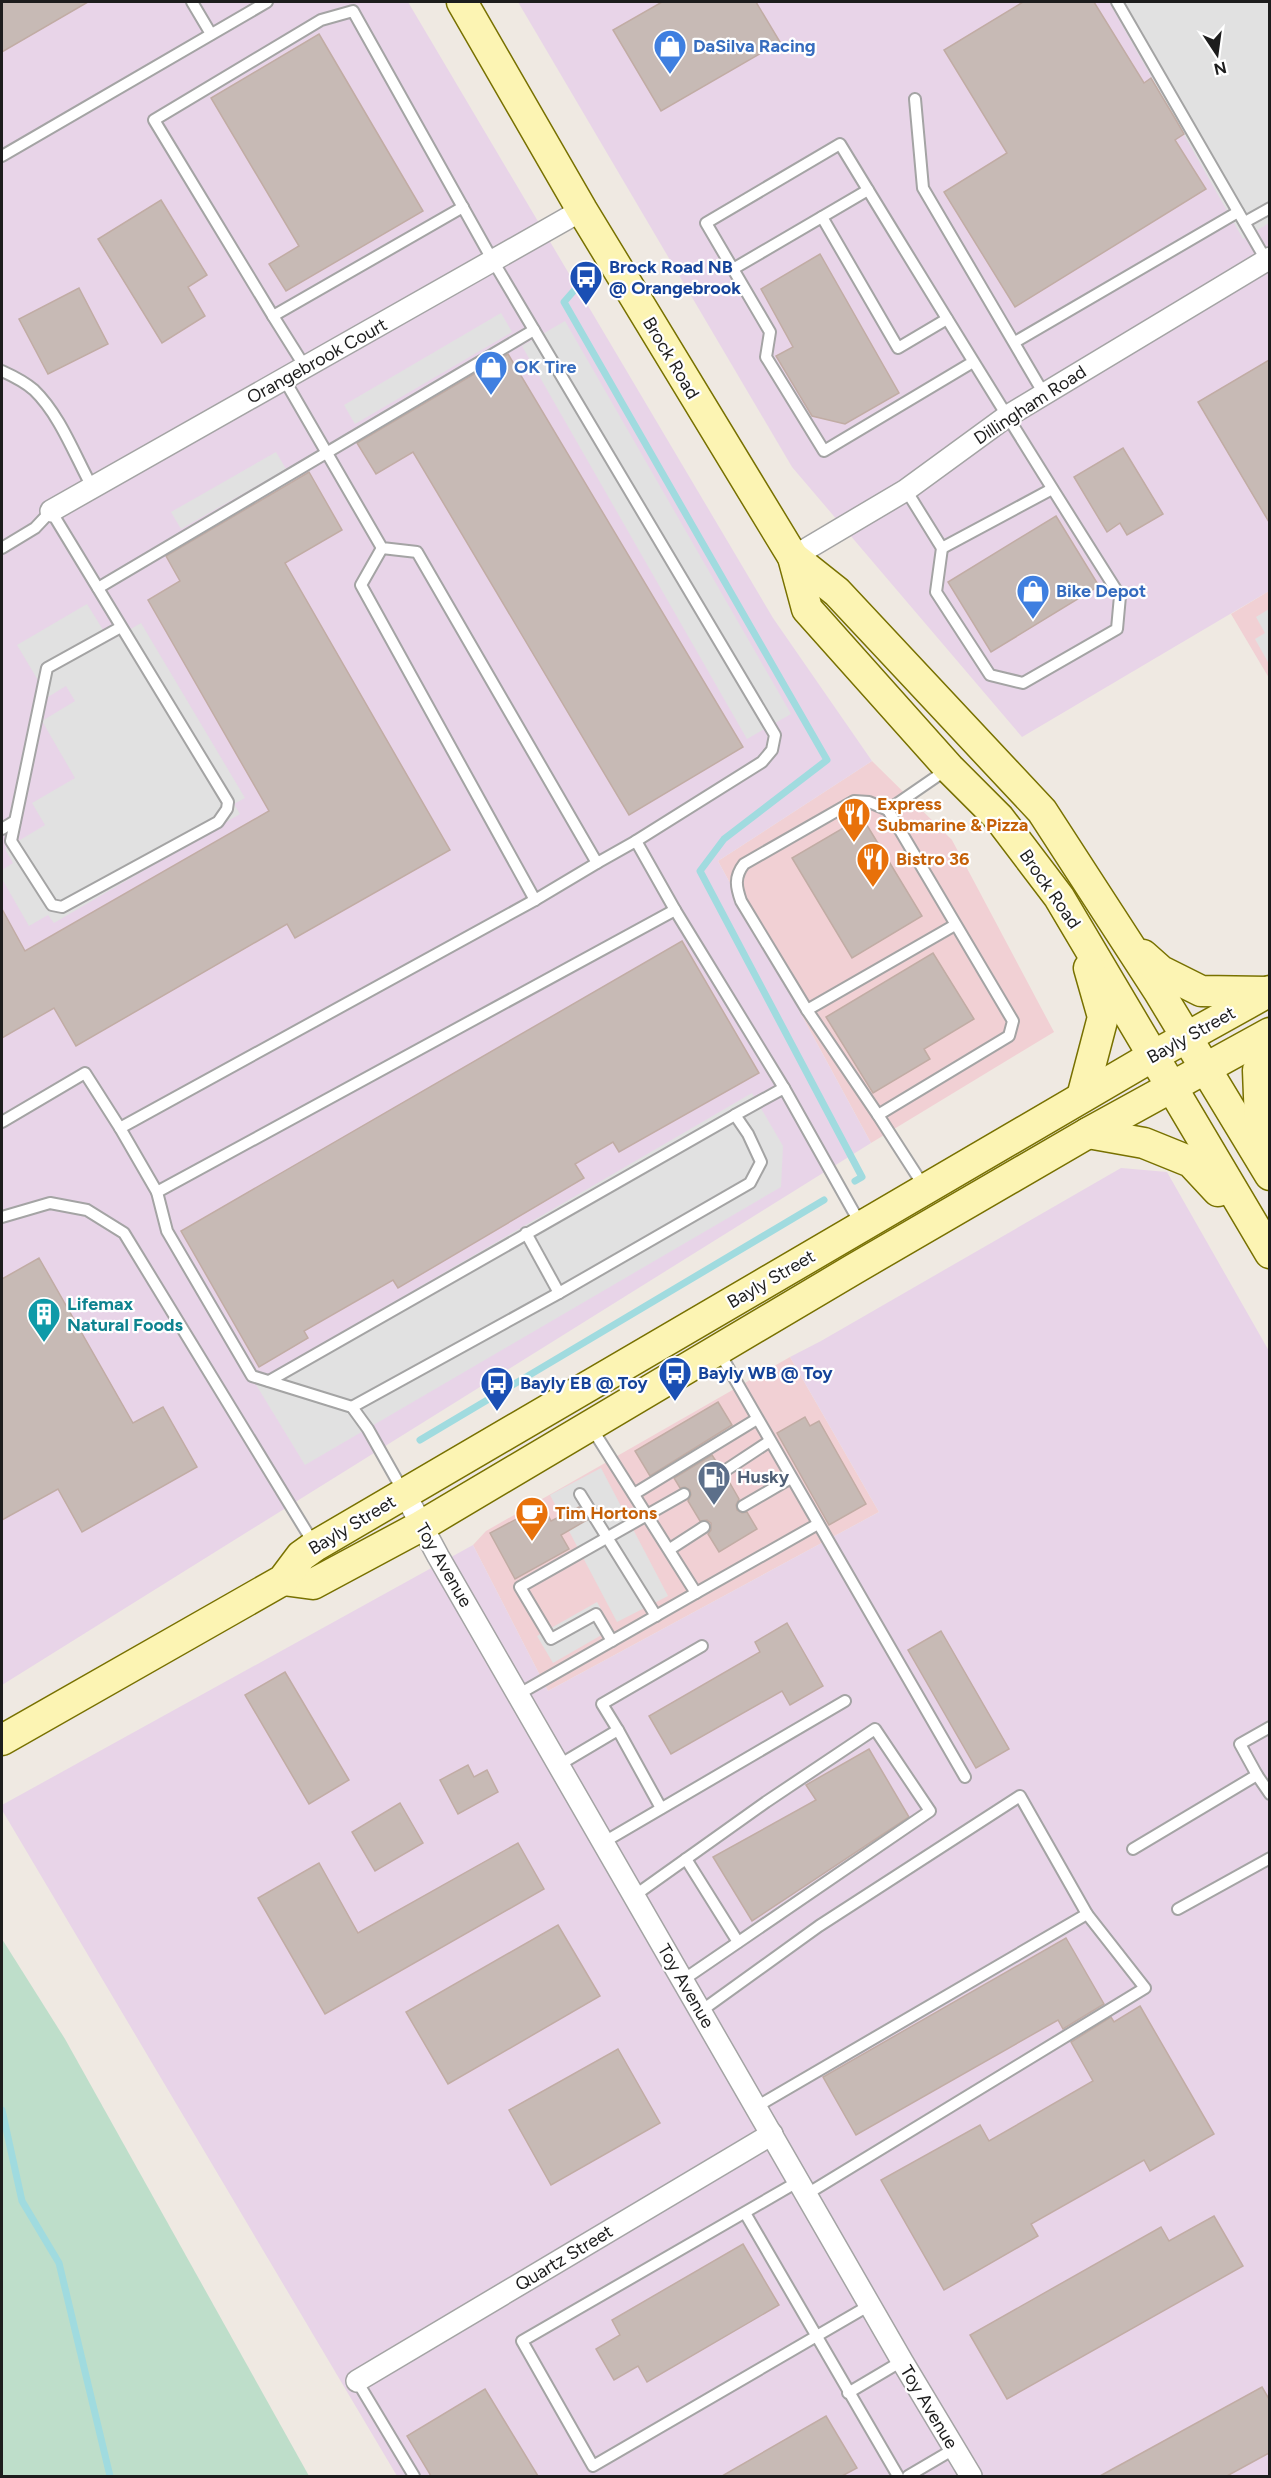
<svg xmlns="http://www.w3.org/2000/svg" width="1271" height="2478" font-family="Figtree,sans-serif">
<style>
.commercial{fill:#f1d0d4}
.industrial{fill:#e8d4e8}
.wetland{fill:#bedeca}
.parking{fill:#e1e1e1}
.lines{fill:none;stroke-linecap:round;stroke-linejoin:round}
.stream{stroke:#a0dbdf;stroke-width:7}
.building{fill:#c7bab5;stroke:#c1aca4;stroke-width:1.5}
.service-casing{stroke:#a4a4a4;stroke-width:14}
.minor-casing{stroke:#a4a4a4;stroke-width:24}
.secondary-casing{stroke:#787100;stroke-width:33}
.service{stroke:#fff;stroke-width:10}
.minor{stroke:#fff;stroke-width:21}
.secondary{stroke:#fcf4b3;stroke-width:30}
.labels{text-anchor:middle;stroke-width:4.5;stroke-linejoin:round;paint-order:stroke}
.shop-label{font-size:18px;font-weight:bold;fill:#366cbe;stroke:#fff;text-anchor:start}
.transit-label{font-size:18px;font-weight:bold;fill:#164399;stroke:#fff;text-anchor:start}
.street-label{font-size:18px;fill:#1d1d1d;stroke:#fff}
.food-label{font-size:18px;font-weight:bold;fill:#c56008;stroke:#fff;text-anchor:start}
.culture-label{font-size:18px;font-weight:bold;fill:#0d838f;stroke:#fff;text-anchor:start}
.service-label{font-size:18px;font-weight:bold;fill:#4e5e75;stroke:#fff;text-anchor:start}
</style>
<rect width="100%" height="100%" fill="#efe9e2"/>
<g class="commercial">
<polygon points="1269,591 1269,678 1231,614"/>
<polygon points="872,761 952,840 1054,1032 871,1143 718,861"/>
<polygon points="790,1357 879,1512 548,1691 473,1545 486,1531"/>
</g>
<g class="industrial">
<polygon points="2,2 408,2 773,618 872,761 718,861 871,1143 2,1685"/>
<polygon points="518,2 1269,2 1269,591 1022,737 792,467"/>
<polygon points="1121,1168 1167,1172 1269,1351 1269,2476 397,2476 2,1810 2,1805 473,1545 548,1691 879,1512 790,1357 821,1341"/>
</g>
<polygon class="wetland" points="2,1939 65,2039 309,2476 2,2476"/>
<g class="parking">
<polygon points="1109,2 1269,2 1269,223 1243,239"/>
<polygon points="501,313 512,332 355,424 344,405"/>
<polygon points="565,321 791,714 747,739 522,346"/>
<polygon points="276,452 286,469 181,529 171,512"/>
<polygon points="87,604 110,641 141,623 245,798 234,804 240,814 54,923 48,915 29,926 2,879 2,870 13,863 5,849 45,825 32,803 75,778 42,721 75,701 66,686 48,697 17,645"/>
<polygon points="1269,609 1269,664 1255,639 1265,633 1256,617"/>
<polygon points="752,1093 783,1146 781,1187 305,1465 255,1383"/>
<polygon points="601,1468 668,1596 617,1622 550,1495"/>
<polygon points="597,1602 612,1629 553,1663 537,1636"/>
</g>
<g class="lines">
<g class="stream">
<polyline points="585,278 564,302 827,760 724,839 700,871 862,1177 855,1181"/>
<polyline points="420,1440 824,1200"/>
<polyline points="2,2110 22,2201 59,2263 110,2476"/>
</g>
</g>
<g class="building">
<polygon points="2,2 88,2 2,52"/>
<polygon points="662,2 756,2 780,42 661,111 613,30"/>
<polygon points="1023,2 1094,2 1144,83 1151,78 1176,120 1184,134 1175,140 1206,189 1015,307 944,192 1007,153 944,50"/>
<polygon points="319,34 423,211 286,291 269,264 299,246 211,98"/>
<polygon points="161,200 207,275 188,287 205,316 162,343 98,239"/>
<polygon points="820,254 899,393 845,424 812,416 776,356 793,347 761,289"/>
<polygon points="79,288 108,344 48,374 19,319"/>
<polygon points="508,354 743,747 629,815 413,452 376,474 357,443"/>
<polygon points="1269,360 1269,522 1198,402"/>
<polygon points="1123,448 1163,514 1127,535 1120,523 1107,532 1074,477"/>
<polygon points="309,472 342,530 285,563 450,850 295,938 287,924 76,1046 54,1008 2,1038 2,909 25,951 269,811 148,600 180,581 166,556"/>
<polygon points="1056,516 1099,586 991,652 948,582"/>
<polygon points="862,817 922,916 852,958 792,858"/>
<polygon points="682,941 759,1073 619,1152 613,1142 575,1164 584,1178 398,1288 393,1280 304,1331 308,1338 259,1367 181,1231"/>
<polygon points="933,953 974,1019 924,1049 930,1059 873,1093 826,1017"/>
<polygon points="39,1258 133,1423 163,1407 197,1467 82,1532 58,1489 2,1520 2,1279"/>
<polygon points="718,1402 732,1425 650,1476 635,1451"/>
<polygon points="805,1417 810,1426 819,1421 866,1504 829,1525 777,1433"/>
<polygon points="712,1455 719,1466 716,1469 716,1476 720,1479 727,1478 739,1499 736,1505 737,1510 742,1513 747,1512 757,1529 719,1552 708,1534 711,1530 711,1523 707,1520 700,1521 688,1501 691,1495 690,1490 685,1487 680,1488 674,1478"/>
<polygon points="543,1505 551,1521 579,1507 587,1520 561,1535 569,1549 515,1579 490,1533"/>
<polygon points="787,1623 823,1686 790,1705 782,1691 671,1754 649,1716 760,1652 755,1642"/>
<polygon points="941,1631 1009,1749 976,1768 908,1650"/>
<polygon points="285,1672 349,1780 309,1804 245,1695"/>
<polygon points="869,1749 909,1817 752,1921 713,1857 816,1800 806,1785"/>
<polygon points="468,1765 474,1777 487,1770 498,1792 458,1814 440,1780"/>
<polygon points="400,1803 423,1843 375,1871 352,1832"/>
<polygon points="518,1843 544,1889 325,2014 258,1898 319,1863 358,1933"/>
<polygon points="558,1925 600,1996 448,2084 406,2012"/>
<polygon points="1066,1938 1104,2004 1063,2029 1058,2020 856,2135 823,2077"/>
<polygon points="1140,2006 1214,2134 1150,2171 1144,2160 1031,2224 1038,2236 944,2290 881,2180 980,2125 989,2141 1093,2081 1071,2042 1111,2017 1114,2022"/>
<polygon points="618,2049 660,2123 551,2185 509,2110"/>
<polygon points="1214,2216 1243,2266 1007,2399 970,2335 1161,2227 1169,2241"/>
<polygon points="743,2244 779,2305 647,2382 638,2366 614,2380 596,2349 620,2335 612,2320"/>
<polygon points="1262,2387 1269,2399 1269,2453 1227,2476 1100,2476"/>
<polygon points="485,2389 538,2476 431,2476 407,2436"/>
<polygon points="826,2416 857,2468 842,2476 722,2476"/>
</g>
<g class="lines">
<defs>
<g id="service">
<polyline points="192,2 211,34"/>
<polyline points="1117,2 1266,260"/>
<polyline points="915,99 923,188 1044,394"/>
<polyline points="2,156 267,2"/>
<polyline points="822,217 898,348 947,319"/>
<polyline points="1245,222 1270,208"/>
<polyline points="733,269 868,190"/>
<polyline points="273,316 154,120 321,20 353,11 493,261 775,735 772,750 762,762 636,841 675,910"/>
<polyline points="1015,342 1238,212"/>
<polyline points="305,367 273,316 463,207"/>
<path d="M 2,371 C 13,376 25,382 34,390 C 60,415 75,456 92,487"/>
<polyline points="284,379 382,548 417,552 597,863 636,841"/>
<path d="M 906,490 L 942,548 L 936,592 L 990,675 L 1023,683 L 1117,629 L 1120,596 C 1025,446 932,295 840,144 L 706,223 L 770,332 L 766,357 L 824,451 L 973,362"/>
<path d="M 2,548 L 35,528 L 51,511 C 110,608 169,705 228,802 L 227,809 L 218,822 L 62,907 L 52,905 L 11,841 L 47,668 L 121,627"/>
<polyline points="382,548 361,585 535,900 597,863"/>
<polyline points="942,548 1052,489"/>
<polyline points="98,588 534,330"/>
<polyline points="2,829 15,821"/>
<polyline points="807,1010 955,925"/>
<polyline points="878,1115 1009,1036 1013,1021 888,810"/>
<polyline points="2,1122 85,1073 120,1128"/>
<path d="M 925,1188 L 878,1115 L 807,1010 L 741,901 C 736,887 734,877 744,864 L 854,801 L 869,802 L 888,810 L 949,768"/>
<polyline points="157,1192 120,1128 535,900"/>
<polyline points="2,1217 50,1203 87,1210 124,1233 314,1544"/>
<polyline points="526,1233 559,1293"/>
<polyline points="718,1350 965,1777"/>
<polyline points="269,1381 735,1115"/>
<polyline points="352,1407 252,1376 167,1231 157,1192 675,910 784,1088"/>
<polyline points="723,1472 770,1441"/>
<polyline points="403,1491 368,1429 352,1407 559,1293 750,1183 761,1162 748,1134 735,1115 784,1088 861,1225"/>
<polyline points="580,1494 656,1616"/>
<polyline points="634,1494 757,1419"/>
<polyline points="743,1506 791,1478"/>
<polyline points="670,1549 704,1527"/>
<polyline points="696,1593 818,1524"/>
<polyline points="612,1641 596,1614 551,1639 520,1587 684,1494"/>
<polyline points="519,1694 696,1593 591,1427"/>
<polyline points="618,1730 661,1808"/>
<polyline points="559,1765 618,1730 602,1704 702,1646"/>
<polyline points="1257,1775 1270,1794"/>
<polyline points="604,1842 845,1701"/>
<polyline points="1133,1849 1257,1775 1240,1744 1270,1727"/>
<polyline points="686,1859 738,1942"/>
<polyline points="634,1896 766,1802 875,1729 930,1811 683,1980"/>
<polyline points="1178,1909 1270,1858"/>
<polyline points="701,2011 819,1926 1020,1796 1087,1914 756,2107"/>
<polyline points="799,2181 522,2341 593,2466 870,2305"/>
<polyline points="807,2194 1145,1988 1087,1914"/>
<polyline points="745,2213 898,2476"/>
<polyline points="357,2381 414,2476"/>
<polyline points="848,2393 902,2361"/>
<polyline points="908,2476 954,2449"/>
</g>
<g id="minor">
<polyline points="51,511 582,210"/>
<polyline points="793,557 906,490 1006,417 1270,258"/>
<polyline points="405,1494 438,1556 902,2361 971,2476"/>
<polyline points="357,2381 772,2134"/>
</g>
<g id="secondary">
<polyline points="462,2 582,210 793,557 807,609 949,768 999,818 1059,897 1270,1253"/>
<polyline points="793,557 837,592 1042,811 1158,990 1270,1175"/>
<polyline points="1143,955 1161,971 1201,991 1268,992"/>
<polyline points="1270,1052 1258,1070 1260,1122 1270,1147"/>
<polyline points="1082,1097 1103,1017 1089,968"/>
<polyline points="1088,1133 1144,1143 1191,1162 1218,1191"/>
<polyline points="283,1580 313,1584 421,1526 854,1269 1088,1133 1270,1033"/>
<polyline points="2,1740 283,1580 301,1556 315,1546 1153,1056 1270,991"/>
</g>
</defs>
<use href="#service" class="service-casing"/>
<use href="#minor" class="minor-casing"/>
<use href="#secondary" class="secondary-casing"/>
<use href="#service" class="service"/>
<use href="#minor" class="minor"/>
<use href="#secondary" class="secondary"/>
</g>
<defs>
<symbol id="shop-pin" viewBox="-11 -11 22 30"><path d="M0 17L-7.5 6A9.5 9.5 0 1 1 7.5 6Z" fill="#3f7fe0" stroke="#fff"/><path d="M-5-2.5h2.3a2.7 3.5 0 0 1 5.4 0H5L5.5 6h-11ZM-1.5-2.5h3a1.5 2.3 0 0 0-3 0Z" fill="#fff"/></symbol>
<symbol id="bus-pin" viewBox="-11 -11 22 30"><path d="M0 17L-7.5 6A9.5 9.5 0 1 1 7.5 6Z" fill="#1a4fb4" stroke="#fff"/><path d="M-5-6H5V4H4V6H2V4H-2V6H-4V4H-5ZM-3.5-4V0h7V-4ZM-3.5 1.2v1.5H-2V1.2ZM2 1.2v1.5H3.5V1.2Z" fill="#fff"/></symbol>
<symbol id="restaurant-pin" viewBox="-11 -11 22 30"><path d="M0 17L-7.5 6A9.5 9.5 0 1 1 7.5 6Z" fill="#e8710a" stroke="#fff"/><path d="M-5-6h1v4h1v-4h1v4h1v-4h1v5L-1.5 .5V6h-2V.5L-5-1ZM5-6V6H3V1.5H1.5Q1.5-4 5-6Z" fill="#fff"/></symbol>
<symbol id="building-pin" viewBox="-11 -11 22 30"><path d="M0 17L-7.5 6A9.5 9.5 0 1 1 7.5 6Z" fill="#0f9aa8" stroke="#fff"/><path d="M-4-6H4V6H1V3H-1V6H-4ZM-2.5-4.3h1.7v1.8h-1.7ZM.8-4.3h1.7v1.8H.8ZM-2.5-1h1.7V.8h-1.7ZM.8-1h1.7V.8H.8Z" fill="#fff"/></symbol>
<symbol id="fuel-pin" viewBox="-11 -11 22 30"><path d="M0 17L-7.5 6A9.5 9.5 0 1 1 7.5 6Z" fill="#5c6f8a" stroke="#fff"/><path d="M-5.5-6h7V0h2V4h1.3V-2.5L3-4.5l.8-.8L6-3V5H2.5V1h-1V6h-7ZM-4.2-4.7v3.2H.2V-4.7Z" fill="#fff"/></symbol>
<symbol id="cafe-pin" viewBox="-11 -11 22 30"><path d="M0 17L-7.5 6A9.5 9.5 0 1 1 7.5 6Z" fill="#e8710a" stroke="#fff"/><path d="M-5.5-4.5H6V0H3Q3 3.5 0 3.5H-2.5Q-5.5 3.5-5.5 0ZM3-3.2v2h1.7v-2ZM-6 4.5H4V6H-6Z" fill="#fff"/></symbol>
</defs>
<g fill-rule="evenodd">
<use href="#shop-pin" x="651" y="27" width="38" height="52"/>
<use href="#bus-pin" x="567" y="258" width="38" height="52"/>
<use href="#shop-pin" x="472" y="348" width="38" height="52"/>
<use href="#shop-pin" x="1014" y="572" width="38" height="52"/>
<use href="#restaurant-pin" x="835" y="795" width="38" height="52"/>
<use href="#restaurant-pin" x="854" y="840" width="38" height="52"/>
<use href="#building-pin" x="25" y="1295" width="38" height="52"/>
<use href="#bus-pin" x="656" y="1354" width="38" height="52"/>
<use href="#bus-pin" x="478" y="1364" width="38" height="52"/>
<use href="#fuel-pin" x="695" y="1458" width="38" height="52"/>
<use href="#cafe-pin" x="513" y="1494" width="38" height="52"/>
</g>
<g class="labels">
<g class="shop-label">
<text x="693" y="52">DaSilva Racing</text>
<text x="514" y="373">OK Tire</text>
<text x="1056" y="597">Bike Depot</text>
</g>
<g class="transit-label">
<text x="609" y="273">Brock Road NB<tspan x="609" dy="21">@ Orangebrook</tspan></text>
<text x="698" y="1379">Bayly WB @ Toy</text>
<text x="520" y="1389">Bayly EB @ Toy</text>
</g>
<g class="street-label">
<text transform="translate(671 358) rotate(59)" y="6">Brock Road</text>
<text transform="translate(317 361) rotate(-29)" y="6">Orangebrook Court</text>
<text transform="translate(1030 405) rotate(-33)" y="6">Dillingham Road</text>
<text transform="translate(1050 889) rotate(55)" y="6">Brock Road</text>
<text transform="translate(1191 1035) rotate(-29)" y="6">Bayly Street</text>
<text transform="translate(771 1279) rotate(-30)" y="6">Bayly Street</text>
<text transform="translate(352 1525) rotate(-31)" y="6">Bayly Street</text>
<text transform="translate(444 1565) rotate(60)" y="6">Toy Avenue</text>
<text transform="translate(686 1986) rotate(60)" y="6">Toy Avenue</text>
<text transform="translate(564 2258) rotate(-31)" y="6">Quartz Street</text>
<text transform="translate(929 2407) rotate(59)" y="6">Toy Avenue</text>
</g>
<g class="food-label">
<text x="877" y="810">Express<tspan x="877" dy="21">Submarine &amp; Pizza</tspan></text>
<text x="896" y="865">Bistro 36</text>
<text x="555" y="1519">Tim Hortons</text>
</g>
<g class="culture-label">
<text x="67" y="1310">Lifemax<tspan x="67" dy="21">Natural Foods</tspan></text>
</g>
<g class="service-label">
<text x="737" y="1483">Husky</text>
</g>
</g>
<rect width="1271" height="2478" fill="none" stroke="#1d1d1d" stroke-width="6"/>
<g transform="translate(1217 54) rotate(167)" stroke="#ffffff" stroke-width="4.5" paint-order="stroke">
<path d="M0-4.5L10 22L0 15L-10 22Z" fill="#1d1d1d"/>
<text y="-9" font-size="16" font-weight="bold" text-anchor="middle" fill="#1d1d1d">N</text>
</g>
</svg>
